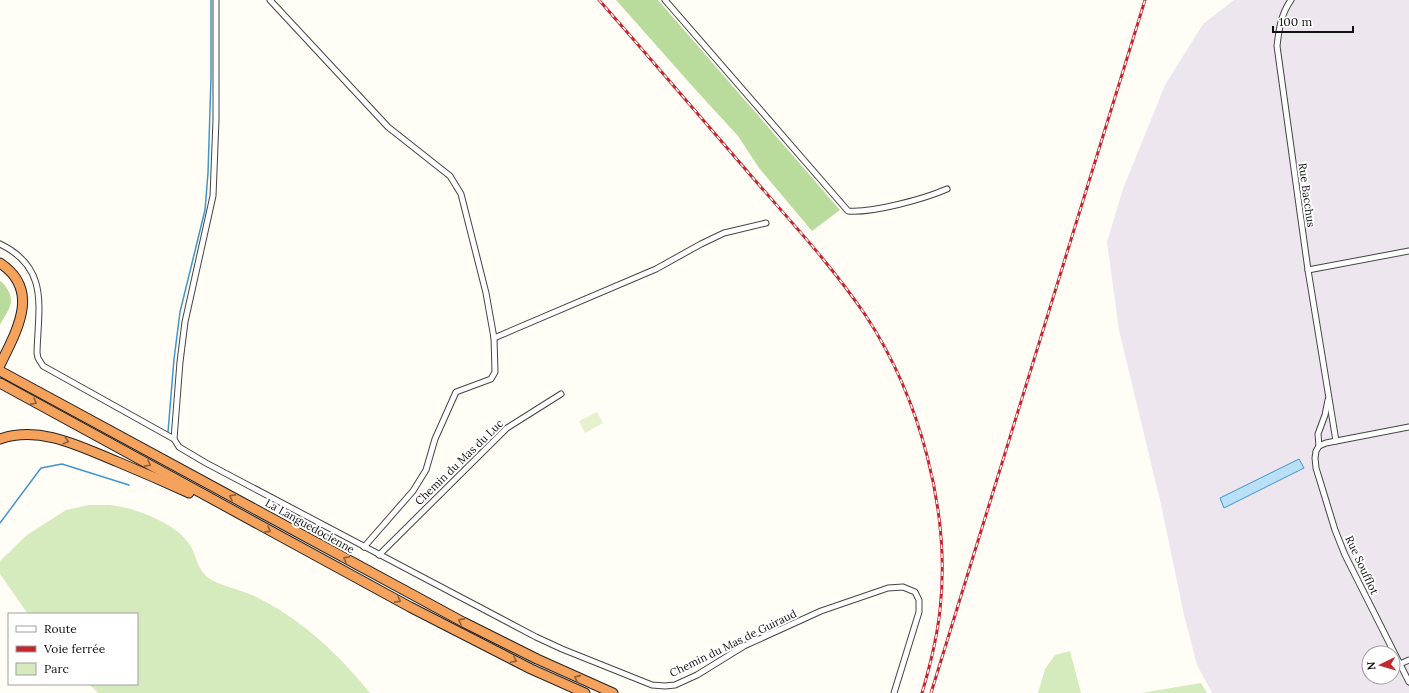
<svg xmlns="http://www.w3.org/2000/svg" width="1409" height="693" font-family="Lora,serif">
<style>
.industrial{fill:#eee6ef;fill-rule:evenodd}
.green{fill:#d5ebbd}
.forest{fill:#b9dc9c}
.pitch{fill:#e6f2cf}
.water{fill:#b9e0f7;stroke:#3f96cf}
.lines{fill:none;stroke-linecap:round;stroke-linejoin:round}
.stream{stroke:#3f96cf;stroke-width:1.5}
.minor-casing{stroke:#444;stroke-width:7}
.motorway-casing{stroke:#222;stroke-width:11}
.minor{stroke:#fff;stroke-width:5}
.motorway{stroke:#f5a25d;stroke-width:9}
.rail-casing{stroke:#c4262e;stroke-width:3}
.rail{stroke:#fff;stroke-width:1.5;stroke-dasharray:4.5;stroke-linecap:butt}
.oneway{stroke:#8e613b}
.labels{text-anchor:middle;stroke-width:4;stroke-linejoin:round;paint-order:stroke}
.street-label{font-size:11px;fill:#111;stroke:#fff}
</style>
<rect width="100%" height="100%" fill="#fffdf5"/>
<path class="industrial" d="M 1234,0 L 1409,0 L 1409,693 L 1212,693 L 1197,665 L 1184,615 L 1162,509 L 1119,330 L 1107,242 L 1123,189 L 1165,85 L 1203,24 ZM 1369,653 L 1393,653 L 1393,677 L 1369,677 Z"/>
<g class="green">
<path d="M 89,505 C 94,505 100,505 105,505 C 130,505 177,523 190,545 C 197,557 197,570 210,579 C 221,586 239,589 252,595 C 297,615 340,655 370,693 L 98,693 L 89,684 L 137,684 L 137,614 L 28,614 L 0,574 L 0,561 L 27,535 L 44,524 L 66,510 Z"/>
<polygon points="1070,651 1081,693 1038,693 1045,669 1055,655"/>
<polygon points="1201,683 1207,693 1141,693"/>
</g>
<g class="forest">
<polygon points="616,0 658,0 840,210 812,231 759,168 738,136 694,88"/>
<path d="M 0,281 C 4,283 5,286 8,290 C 16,305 6,312 0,325 Z"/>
</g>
<polygon class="pitch" points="597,412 603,423 585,433 579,421"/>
<polygon class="water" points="1299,459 1304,468 1224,508 1220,498"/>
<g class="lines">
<g class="stream">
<polyline points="168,432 174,359 180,312 205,210 208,173 211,78 211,0"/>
<polyline points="0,523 41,468 62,464 129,485"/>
</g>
<defs>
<g id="minor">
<polyline points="270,0 388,127 450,176 461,194 486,293 494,338 495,372 491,379 456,392 435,439 426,470 413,491 364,547"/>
<path d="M 665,0 L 848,211 C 873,213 924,199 947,189"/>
<path d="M 1291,0 C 1281,14 1279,29 1277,46 L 1308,270 L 1336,441"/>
<path d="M 0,244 C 50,268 38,308 37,353 L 38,358 L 43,366 L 174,439 L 179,447 L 206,463 L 536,637 L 562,649 L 652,685 L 665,686 L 675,685 L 697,675 L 744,646 L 821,611 L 888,588 L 903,587 L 915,592 L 919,600 L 919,612 L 894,693"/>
<polyline points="1308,270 1409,251"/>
<polyline points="494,338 656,269 701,244 724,233 766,223"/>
<polyline points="1409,427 1326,443 1319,446 1316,451 1315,458 1316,468 1335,530 1345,555 1409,682"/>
<polyline points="174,439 180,362 185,322 213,196 216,120 216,0"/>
<polyline points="1319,446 1318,434 1325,415 1328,400"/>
<polyline points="379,555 507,428 561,394"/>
<polyline points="1400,664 1409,660"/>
</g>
<g id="motorway">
<path d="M 0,263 C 41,290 17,330 0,365"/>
<polyline points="0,371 463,622 537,659 613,693"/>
<polyline points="0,383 410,607 531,669 585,693"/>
<path d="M 0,439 C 41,425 81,447 118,462 C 142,472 165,482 189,493"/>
</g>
</defs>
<use href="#minor" class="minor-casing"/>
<use href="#motorway" class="motorway-casing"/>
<use href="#minor" class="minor"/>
<use href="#motorway" class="motorway"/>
<defs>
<g id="rail">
<path d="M 599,0 C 651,59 702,119 753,178 C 792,223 833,267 866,316 C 920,398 951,512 940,610 C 937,638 930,666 922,693"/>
<polyline points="931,693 1145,0"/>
</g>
</defs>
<use href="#rail" class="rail-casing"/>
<use href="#rail" class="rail"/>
</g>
<defs><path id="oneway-chevron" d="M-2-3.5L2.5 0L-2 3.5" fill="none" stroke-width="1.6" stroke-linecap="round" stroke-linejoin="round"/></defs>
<g class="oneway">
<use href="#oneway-chevron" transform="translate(34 402) rotate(29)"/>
<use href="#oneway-chevron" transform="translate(66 441) rotate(18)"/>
<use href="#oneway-chevron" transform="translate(148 464) rotate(28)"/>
<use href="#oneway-chevron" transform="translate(232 497) rotate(-152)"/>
<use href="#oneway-chevron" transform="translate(268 530) rotate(28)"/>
<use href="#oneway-chevron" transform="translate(346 559) rotate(-151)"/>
<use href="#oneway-chevron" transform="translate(398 600) rotate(28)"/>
<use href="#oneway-chevron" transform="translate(461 621) rotate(-152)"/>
<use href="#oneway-chevron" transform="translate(514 660) rotate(26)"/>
<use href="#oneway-chevron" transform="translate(577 678) rotate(-156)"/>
</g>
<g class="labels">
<g class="street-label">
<text transform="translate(1307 195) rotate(82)" y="4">Rue Bacchus</text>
<text transform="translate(459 462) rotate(-44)" y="4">Chemin du Mas du Luc</text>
<text transform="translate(310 526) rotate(29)" y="4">La Languedocienne</text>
<text transform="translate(1362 565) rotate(65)" y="4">Rue Soufflot</text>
<text transform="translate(733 643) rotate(-26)" y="4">Chemin du Mas de Guiraud</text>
</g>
</g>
<rect x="8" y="613" width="130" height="72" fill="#ffffff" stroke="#a0a0a0"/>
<rect x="16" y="626" width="20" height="6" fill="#ffffff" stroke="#a0a0a0"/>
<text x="44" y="633" font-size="12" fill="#111111">Route</text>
<rect x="16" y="646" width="20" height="6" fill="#c4262e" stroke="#a0a0a0"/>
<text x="44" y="653" font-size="12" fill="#111111">Voie ferrée</text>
<rect x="16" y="663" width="20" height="12" fill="#d5ebbd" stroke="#a0a0a0"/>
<text x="44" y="673" font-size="12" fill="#111111">Parc</text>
<g transform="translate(1381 665) rotate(265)"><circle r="19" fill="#ffffff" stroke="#a0a0a0"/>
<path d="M0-3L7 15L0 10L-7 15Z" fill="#c4262e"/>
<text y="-6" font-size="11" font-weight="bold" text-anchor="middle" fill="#111111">N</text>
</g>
<path d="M1273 26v6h80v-6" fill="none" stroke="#111111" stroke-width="2"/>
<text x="1279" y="26" font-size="12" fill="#111111" stroke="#ffffff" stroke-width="3" paint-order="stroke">100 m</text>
</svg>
